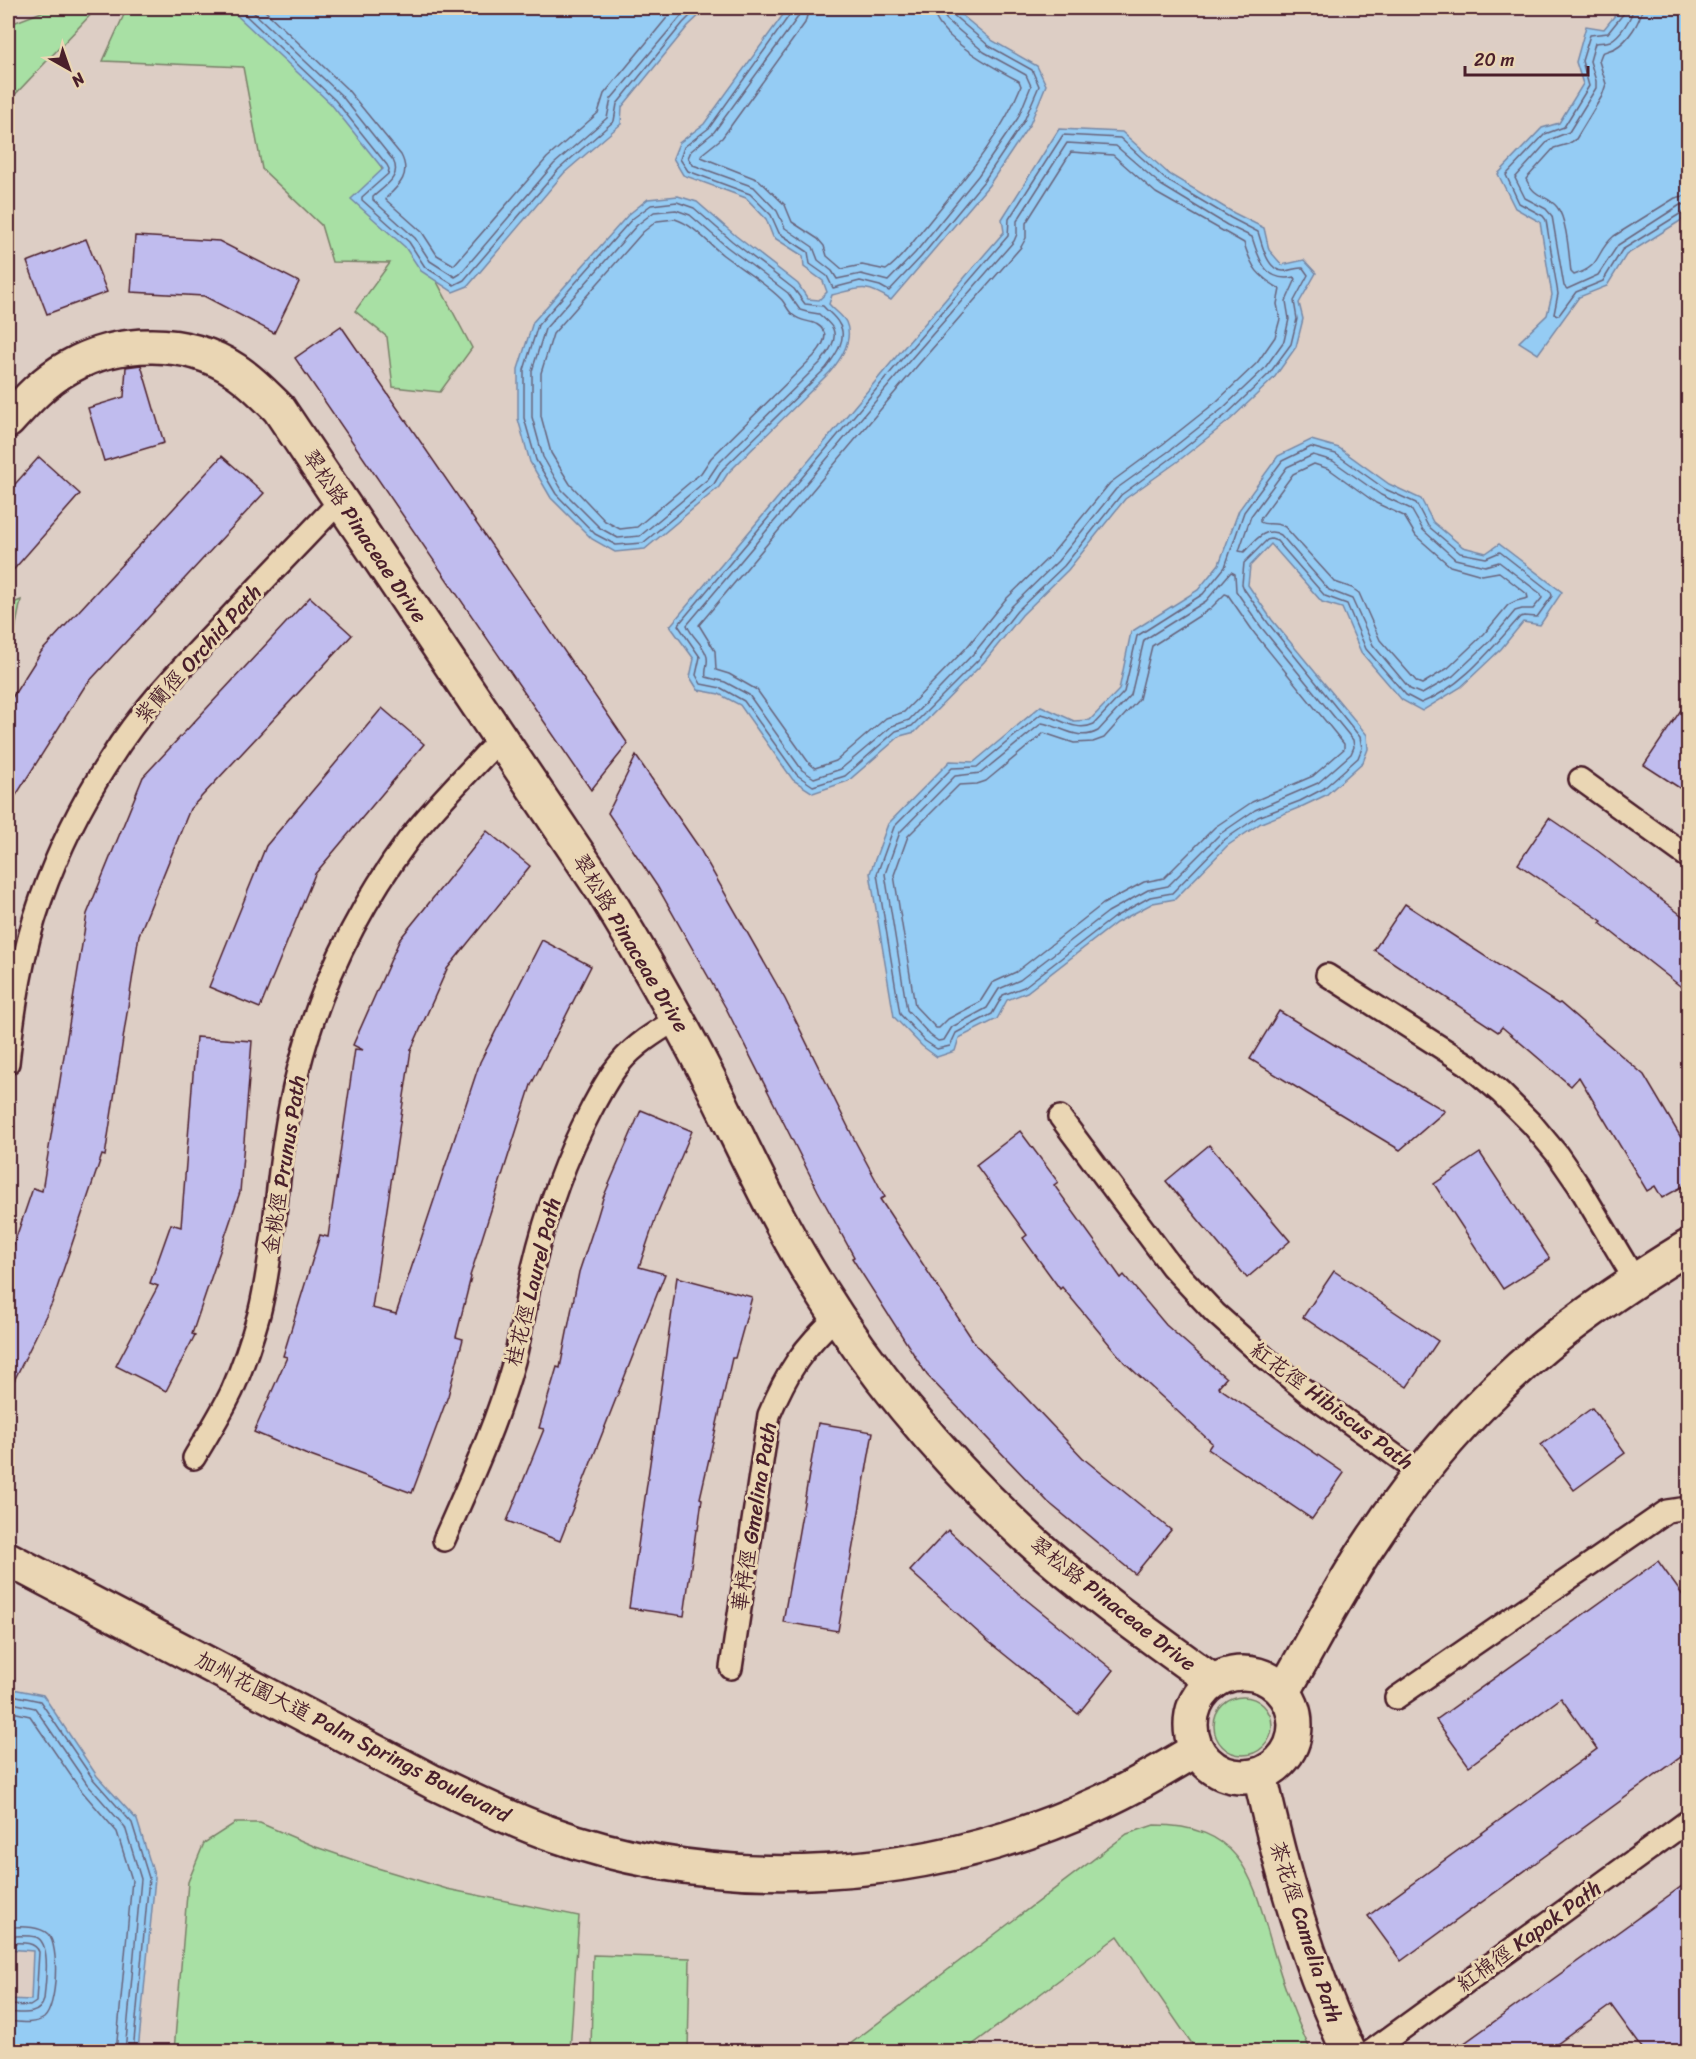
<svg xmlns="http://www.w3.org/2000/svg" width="1696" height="2059" font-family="Sriracha,'LXGW WenKai TC',sans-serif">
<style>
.green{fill:#a8e0a4;stroke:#798068;stroke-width:1.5}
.water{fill:#95ccf4;stroke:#7787a4;stroke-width:1.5}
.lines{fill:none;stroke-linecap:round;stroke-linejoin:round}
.shore{stroke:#68647b;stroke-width:1.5}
.building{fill:#c0bcee;stroke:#4a1f2b;stroke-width:1.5}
.service-casing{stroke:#4a1f2b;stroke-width:26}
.minor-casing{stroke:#4a1f2b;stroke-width:38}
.service{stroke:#ead6b4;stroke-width:21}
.minor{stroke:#ead6b4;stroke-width:33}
.labels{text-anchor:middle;stroke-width:6;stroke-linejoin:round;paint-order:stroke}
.street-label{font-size:21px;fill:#4a1f2b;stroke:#ead6b4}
</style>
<rect width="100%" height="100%" fill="#ddcec5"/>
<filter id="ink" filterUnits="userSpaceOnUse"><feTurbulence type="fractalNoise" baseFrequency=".0167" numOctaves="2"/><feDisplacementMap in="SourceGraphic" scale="12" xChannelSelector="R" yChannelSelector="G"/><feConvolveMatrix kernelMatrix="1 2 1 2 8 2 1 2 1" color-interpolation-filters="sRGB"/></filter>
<g filter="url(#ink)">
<g class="green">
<polygon points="52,8 97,8 8,102 8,25"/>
<polygon points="127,8 242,8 353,101 399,210 472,348 440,392 393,387 387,337 355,311 390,263 332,262 321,225 262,169 243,67 103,61"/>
<polygon points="21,600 12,645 8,647 8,605"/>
<circle cx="1243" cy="1726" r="29"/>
<polygon points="235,1823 260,1823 316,1847 374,1867 447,1889 579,1916 570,2051 174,2051 188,1882 204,1843"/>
<path d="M 1154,1825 C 1245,1825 1253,1880 1274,1953 C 1284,1986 1296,2020 1311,2051 L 1197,2051 L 1118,1936 L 964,2051 L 841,2051 L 1127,1834 Z"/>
<polygon points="593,1955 690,1958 688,2051 591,2051"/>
</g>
<g class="water">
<polygon points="229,8 707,8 688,26 622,107 621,124 564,173 468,286 453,292 421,271 405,247 351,199 383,169 331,104"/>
<path d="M 788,8 L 953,8 L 993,41 L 1037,66 L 1046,85 L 1030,124 L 989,185 L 891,300 C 865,283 860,288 832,295 L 829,304 C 834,310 843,316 846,322 C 854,340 841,359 830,372 L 728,473 L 719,487 L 645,549 L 615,552 L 592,539 L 551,498 L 530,462 L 518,419 L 518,369 L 533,322 L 628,215 L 648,199 L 678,196 L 697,202 L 736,236 L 798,284 L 808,299 L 819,300 L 827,292 L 823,281 L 804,267 L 803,256 L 773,237 L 766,219 L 746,198 L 683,175 L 673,158 L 679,143 L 704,124 Z"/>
<polygon points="1621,8 1688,8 1688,216 1626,255 1607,286 1579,297 1538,354 1519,342 1547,315 1552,295 1540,222 1515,208 1498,174 1542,128 1559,123 1583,84 1576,62 1586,26 1604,29"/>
<polygon points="1059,129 1122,132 1169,174 1234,213 1264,228 1269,250 1282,265 1304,260 1316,273 1299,303 1303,319 1296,347 1274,378 1231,419 1177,462 1125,499 1068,570 1022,615 984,662 915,732 900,736 848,781 813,793 793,780 740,705 719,694 698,690 690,677 694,659 670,626 901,351 1004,232 1002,219"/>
<polygon points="1311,440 1339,448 1389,484 1421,499 1433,522 1463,547 1486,553 1499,544 1562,592 1540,625 1523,622 1501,649 1461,687 1422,711 1402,700 1361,652 1342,608 1322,602 1271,544 1250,566 1248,585 1272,620 1367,735 1368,749 1363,762 1326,795 1303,806 1261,823 1227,846 1175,899 1153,903 1116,923 1027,992 1007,1000 997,1019 959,1038 955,1051 937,1057 922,1046 894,1017 870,873 888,824 950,761 974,762 1041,706 1074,721 1090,720 1119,690 1131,632 1198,590 1219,564 1239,510 1278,456"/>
<polygon points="8,1688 43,1695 97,1776 137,1820 155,1878 138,2051 8,2051 8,1999 31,2000 33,1951 8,1949"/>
</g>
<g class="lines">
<g class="shore">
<polyline points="238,8 335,100 387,165 389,169 388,174 362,197 362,200 409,242 425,267 454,285 464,280 559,169 614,121 617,104 683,23 698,8"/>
<path d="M 249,8 L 341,95 L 393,160 C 402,177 385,186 373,197 L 373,200 L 415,238 L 430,261 L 455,277 L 460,274 L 554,164 L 607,118 L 611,99 L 688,8"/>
<path d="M 262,8 L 347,89 L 401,155 C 411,174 400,185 387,197 L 386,200 L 422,232 L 437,255 L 454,265 L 547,158 L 598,113 L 604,94 L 675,8"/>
<polyline points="793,8 791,13 709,128 684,147 680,159 688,171 750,194 771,215 779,233 808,252 810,264 827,276 833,288 860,281 880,286 889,291 921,257 984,181 1024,121 1039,86 1032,70 989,46 952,14 950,8"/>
<polyline points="800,8 798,17 714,132 691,151 688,158 693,165 754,187 777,211 785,228 813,247 818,260 832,271 837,279 861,274 888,281 915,253 978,176 1018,118 1031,86 1026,75 984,52 947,20 943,15 942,8"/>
<path d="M 809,8 L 805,23 L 722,138 L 702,154 L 701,157 L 759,180 L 785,205 L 792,222 L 818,239 L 824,246 L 827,256 L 842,269 L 862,265 L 886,270 C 901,260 914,240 926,226 C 961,182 1000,139 1021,86 L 1019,81 C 996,69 934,36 933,8"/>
<polyline points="1625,8 1624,13 1608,33 1590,35 1582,61 1589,86 1564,127 1545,134 1506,175 1519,203 1543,216 1546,220 1558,294 1554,314 1559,315 1576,292 1603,281 1622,250 1683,212 1688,211"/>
<path d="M 1633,8 C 1632,18 1620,36 1610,41 C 1605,43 1599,42 1595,43 L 1590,61 L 1596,81 L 1596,88 L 1569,132 L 1549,140 L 1515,178 L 1525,198 L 1546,209 L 1552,216 L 1564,286 L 1567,289 L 1598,275 L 1618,245 L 1680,205 L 1688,204"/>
<path d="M 1642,8 C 1641,21 1628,41 1615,48 C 1611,50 1606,51 1602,53 L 1599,61 L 1606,84 L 1602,96 L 1576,139 L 1568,144 L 1554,148 L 1526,179 C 1536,200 1545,193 1557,207 C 1567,219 1569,256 1571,272 L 1574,275 C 1603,266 1594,253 1614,236 L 1675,198 L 1688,195"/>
<path d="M 1063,135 L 1120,138 L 1165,179 L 1231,218 L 1258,232 C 1262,243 1267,272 1284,271 C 1290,271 1296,267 1303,268 L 1308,275 L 1294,301 L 1297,319 L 1291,344 L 1269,374 L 1227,414 L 1173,457 L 1121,495 L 1064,566 L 1017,611 L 980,658 L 912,726 L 896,731 L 845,776 L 813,786 L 797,775 L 744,701 L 721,688 L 701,684 L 696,675 L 700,657 L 678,625 L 906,354 L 1008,236 L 1009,219 Z"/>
<path d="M 1067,143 L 1116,146 L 1161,185 L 1227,225 L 1252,237 C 1259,259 1265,283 1294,277 L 1296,279 L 1286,301 L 1289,319 L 1284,341 L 1264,369 L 1222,409 L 1169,451 L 1116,489 L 1058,561 L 1012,606 L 974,653 L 909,720 L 892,726 L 841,769 L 814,778 L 802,770 L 749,695 L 725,682 L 706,677 C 704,669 710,662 706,654 C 702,643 691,636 687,625 L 911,359 L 1014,241 L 1017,234 L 1017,221 Z"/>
<path d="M 1071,152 L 1113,155 L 1156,193 L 1244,243 C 1252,269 1258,276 1280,289 L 1277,304 L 1280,319 L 1275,337 L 1257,363 L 1216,402 L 1163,444 L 1110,483 L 1051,555 L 1005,600 L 967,647 L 904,712 L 886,718 L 836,761 L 815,768 L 809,763 L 757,690 L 729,674 L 716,670 L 715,651 L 699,625 L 918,365 L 1021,247 L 1026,238 L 1026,223 Z"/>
<path d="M 677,202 L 694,208 L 732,241 L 794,289 L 805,304 L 823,306 C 828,312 836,317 839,324 C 849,338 834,357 826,368 L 723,469 L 714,484 L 643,543 L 616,545 L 595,534 L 556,494 L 536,460 L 524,418 L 524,370 L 538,325 L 632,219 L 651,205 Z"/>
<path d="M 676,210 L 690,215 L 727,247 L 788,293 L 800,310 L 807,312 L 819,314 C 823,318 831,324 833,329 C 838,341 827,354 820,363 L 718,464 L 708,479 L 640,536 L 618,538 L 600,528 L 562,490 L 543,457 L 532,417 L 532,371 L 545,329 L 637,225 L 654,212 Z"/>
<path d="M 675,219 C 694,225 708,243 723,255 C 740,268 768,285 782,300 C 786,305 788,311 793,315 C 803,324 818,319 824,332 C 828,340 818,351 814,356 L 711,458 L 701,473 L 637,527 L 620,529 L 605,521 L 570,484 L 551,453 L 541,416 L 541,373 L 553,334 L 643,232 L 657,221 Z"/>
<path d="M 1311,447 L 1336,454 L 1385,489 L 1416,503 L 1428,526 L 1460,553 L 1486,558 L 1500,552 L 1551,592 L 1552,596 L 1537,617 L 1524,616 L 1520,617 C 1491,649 1462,687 1421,703 L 1406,695 L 1366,649 L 1347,604 L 1325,596 L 1277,541 L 1271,539 L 1267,540 L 1244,563 L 1242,584 L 1244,589 L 1268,623 L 1360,737 L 1362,748 L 1358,758 L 1323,789 L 1300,801 L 1258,817 L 1224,840 L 1172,893 L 1150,897 L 1113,918 L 1024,987 L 1003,995 L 992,1014 L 956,1033 L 950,1046 L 937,1049 L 925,1041 L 900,1014 L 877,874 L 894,827 L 952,768 L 977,767 L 1041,714 C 1059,717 1075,733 1094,724 L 1124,692 L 1137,636 L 1203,594 L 1225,567 L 1244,512 L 1282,461 Z"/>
<path d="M 1313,455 L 1333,461 L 1381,495 L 1411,509 L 1423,530 L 1455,559 L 1485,566 L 1499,562 L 1541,594 L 1542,598 L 1533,609 L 1522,609 L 1515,611 L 1491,640 L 1453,676 L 1422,694 L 1410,689 L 1373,645 L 1352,599 L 1329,590 L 1281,535 C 1265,525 1254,542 1244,552 L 1239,551 L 1251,516 L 1287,467 Z"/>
<path d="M 1314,464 L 1329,469 L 1376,503 L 1404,516 L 1416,536 L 1450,566 L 1482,575 L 1499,572 L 1527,594 L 1528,598 L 1516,601 L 1508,605 L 1484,634 L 1448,668 L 1422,684 L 1417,682 L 1380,640 L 1359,593 L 1352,588 L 1335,582 L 1285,527 C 1275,521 1266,526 1260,522 L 1260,519 L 1293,474 Z"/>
<path d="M 1231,572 L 1235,574 L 1236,591 L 1261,627 L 1353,740 L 1354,747 L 1351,754 L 1318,783 L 1255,810 L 1220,834 L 1168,886 L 1148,890 L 1108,912 L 1020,980 L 999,989 L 987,1008 L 952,1027 L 944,1040 L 938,1041 L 930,1035 L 907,1010 L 885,874 L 900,832 L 955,776 L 981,773 L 1042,723 C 1061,726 1078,742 1098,731 L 1131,695 L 1144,640 L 1206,601 Z"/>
<polygon points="1225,594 1228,595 1255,634 1344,744 1344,749 1313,776 1252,802 1215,827 1164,878 1144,882 1103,904 1016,972 992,983 980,1002 948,1019 939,1028 936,1028 915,1006 894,875 908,836 959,785 977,784 986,781 1044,733 1074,743 1093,742 1104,738 1139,699 1152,646 1210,609"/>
<polyline points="8,1694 40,1701 93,1779 132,1823 149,1878 133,2052"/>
<polyline points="8,1702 35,1708 87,1784 125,1827 141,1879 125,2052"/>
<polyline points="8,1711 30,1716 80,1789 117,1832 132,1880 116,2052"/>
<path d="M 8,1927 C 20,1927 38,1925 48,1934 C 60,1946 57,2007 44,2018 C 34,2025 19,2022 8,2021"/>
<path d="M 8,1936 C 16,1936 28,1935 36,1937 C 52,1943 45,1985 44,2000 C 39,2017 22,2013 8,2012"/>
<path d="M 8,1943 C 18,1943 35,1940 39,1952 L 36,2002 L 30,2006 L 8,2005"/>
</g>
</g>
<g class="building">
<polygon points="135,236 219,241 299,282 274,333 204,296 131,292"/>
<polygon points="86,239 107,292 47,314 27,262"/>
<polygon points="341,326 628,744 591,790 295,358"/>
<polygon points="141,365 164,443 104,461 88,408 124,397 126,367"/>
<polygon points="222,456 264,493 85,686 8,808 8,704 41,652"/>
<polygon points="39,457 80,494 8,576 8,492"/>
<polygon points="310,597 352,635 190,809 139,935 105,1156 102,1155 52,1303 8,1393 8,1261 33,1188 42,1191 87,914 143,777"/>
<polygon points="1689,698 1689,794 1644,765"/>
<polygon points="382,708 424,744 315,874 260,1008 209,987 266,846"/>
<polygon points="636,756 698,846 785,999 855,1141 885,1197 880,1199 976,1345 1084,1459 1171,1530 1135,1574 1048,1502 927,1375 852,1258 854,1257 818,1191 727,1010 657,886 608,813"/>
<polygon points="1549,818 1598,851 1689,921 1689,993 1600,923 1602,921 1518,864"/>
<polygon points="487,831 530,866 447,969 411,1050 372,1308 396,1314 480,1062 542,940 591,966 531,1085 470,1276 471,1277 456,1337 463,1339 448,1396 412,1493 305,1454 254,1432 287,1357 283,1356 320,1235 328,1237 355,1049 363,1050 353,1045 400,939"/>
<polygon points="1405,904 1558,1004 1560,1003 1644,1075 1689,1151 1689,1183 1662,1198 1655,1186 1647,1191 1579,1077 1571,1086 1502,1027 1498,1032 1374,950"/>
<polygon points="1279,1011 1359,1060 1445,1111 1400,1150 1304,1092 1250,1059"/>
<polygon points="196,1037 252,1041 240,1192 192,1334 195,1335 166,1391 116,1366 158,1286 150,1283 171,1224 181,1227"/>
<polygon points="641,1110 692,1131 657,1214 639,1267 665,1274 560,1541 507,1521 544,1429 539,1428 557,1367 560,1368 579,1272 597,1218 603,1198"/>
<polygon points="1020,1131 1058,1182 1054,1185 1121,1278 1124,1275 1166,1325 1226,1378 1218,1387 1344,1473 1312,1519 1208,1449 1212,1443 1124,1362 1062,1287 1060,1289 1023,1238 1027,1235 976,1165"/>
<polygon points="1209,1145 1290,1241 1247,1278 1166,1181"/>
<polygon points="1480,1153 1550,1259 1503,1289 1434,1184"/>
<polygon points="1334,1271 1438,1341 1407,1387 1303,1317"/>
<polygon points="677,1277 752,1297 735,1358 732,1358 700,1498 702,1499 698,1530 696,1530 684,1616 629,1608"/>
<polygon points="1592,1408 1625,1453 1574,1490 1541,1445"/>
<polygon points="818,1423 873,1432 838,1631 783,1622"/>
<polygon points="948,1530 1018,1593 1113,1670 1078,1714 989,1642 910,1571"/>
<polygon points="1658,1561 1689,1604 1689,1751 1401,1961 1368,1916 1597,1749 1561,1698 1469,1766 1436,1720"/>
<polygon points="1689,1881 1689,2052 1645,2052 1611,2005 1546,2052 1452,2052"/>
</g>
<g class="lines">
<defs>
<g id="service">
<polyline points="1580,779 1688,857"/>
<polyline points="1327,975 1467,1064 1501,1093 1532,1124 1557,1154 1579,1186 1635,1280"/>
<path d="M 8,1063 C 14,1008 22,952 41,899 C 58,851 81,804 109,761 C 141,709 183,666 225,622 C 263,581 302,541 341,500"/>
<polyline points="1060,1117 1171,1266 1215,1313 1263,1356 1308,1393 1421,1474"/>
<path d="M 194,1458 C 207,1436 221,1414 232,1391 C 243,1366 252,1339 259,1314 C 266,1287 269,1260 273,1233 C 279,1179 284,1124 298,1071 C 319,988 358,908 409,839 C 437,803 470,771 501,738"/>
<path d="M 444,1540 C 470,1481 497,1423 514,1361 C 522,1331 526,1299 533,1268 C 546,1213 565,1159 591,1110 C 600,1093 608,1077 620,1063 C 636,1044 656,1032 677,1019"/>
<path d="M 731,1668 L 769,1415 C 787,1372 803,1347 838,1316"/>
<polyline points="1396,1698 1667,1511 1688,1508"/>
<polyline points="1370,2052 1688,1821"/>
</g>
<g id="minor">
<path d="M 8,421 C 26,401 45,380 69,367 C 118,339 187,338 235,370 C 252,381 265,395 279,409 L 603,891 C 640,952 676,1014 708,1077 C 743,1147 775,1218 817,1285 C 875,1378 948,1464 1028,1538 C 1086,1591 1150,1636 1214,1682"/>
<path d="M 8,1559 L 433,1782 C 471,1800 509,1819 549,1833 C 725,1896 928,1882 1097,1804 C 1131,1789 1164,1769 1196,1750"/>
<circle cx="1243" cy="1725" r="52"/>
<path d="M 1284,1691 C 1311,1644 1336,1595 1366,1549 C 1415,1474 1477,1402 1546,1345 C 1591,1309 1639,1277 1688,1247"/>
<path d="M 1260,1775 C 1281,1870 1307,1963 1349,2052"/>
</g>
</defs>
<use href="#service" class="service-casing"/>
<use href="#minor" class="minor-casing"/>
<use href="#service" class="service"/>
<use href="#minor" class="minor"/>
</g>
</g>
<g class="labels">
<g class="street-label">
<text transform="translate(365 536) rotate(56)" y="7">翠松路 Pinaceae Drive</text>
<text transform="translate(198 654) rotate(-48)" y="7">紫蘭徑 Orchid Path</text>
<text transform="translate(631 943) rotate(59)" y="7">翠松路 Pinaceae Drive</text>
<text transform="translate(284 1165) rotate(-81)" y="7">金桃徑 Prunus Path</text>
<text transform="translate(533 1282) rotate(-76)" y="7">桂花徑 Laurel Path</text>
<text transform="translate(1332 1406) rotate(37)" y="7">紅花徑 Hibiscus Path</text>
<text transform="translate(754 1517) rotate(-81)" y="7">華梓徑 Gmelina Path</text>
<text transform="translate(1113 1604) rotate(38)" y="7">翠松路 Pinaceae Drive</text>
<text transform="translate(353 1737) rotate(27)" y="7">加州花園大道 Palm Springs Boulevard</text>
<text transform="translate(1306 1932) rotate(72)" y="7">茶花徑 Camelia Path</text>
<text transform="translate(1529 1936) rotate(-36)" y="7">紅棉徑 Kapok Path</text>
</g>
</g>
<rect width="1696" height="2059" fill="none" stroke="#ead6b4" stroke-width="30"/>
<rect x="15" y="15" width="1666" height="2029" fill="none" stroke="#4a1f2b" stroke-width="2" filter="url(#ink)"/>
<g transform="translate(69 69) rotate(140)" stroke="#ead6b4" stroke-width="4.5" paint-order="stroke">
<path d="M0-4.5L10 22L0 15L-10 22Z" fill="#4a1f2b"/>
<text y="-9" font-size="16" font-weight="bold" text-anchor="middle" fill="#4a1f2b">N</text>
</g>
<path d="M1465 66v9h123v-9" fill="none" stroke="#4a1f2b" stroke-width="3"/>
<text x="1474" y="66" font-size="18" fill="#4a1f2b" stroke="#ead6b4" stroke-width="4.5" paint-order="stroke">20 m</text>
</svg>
